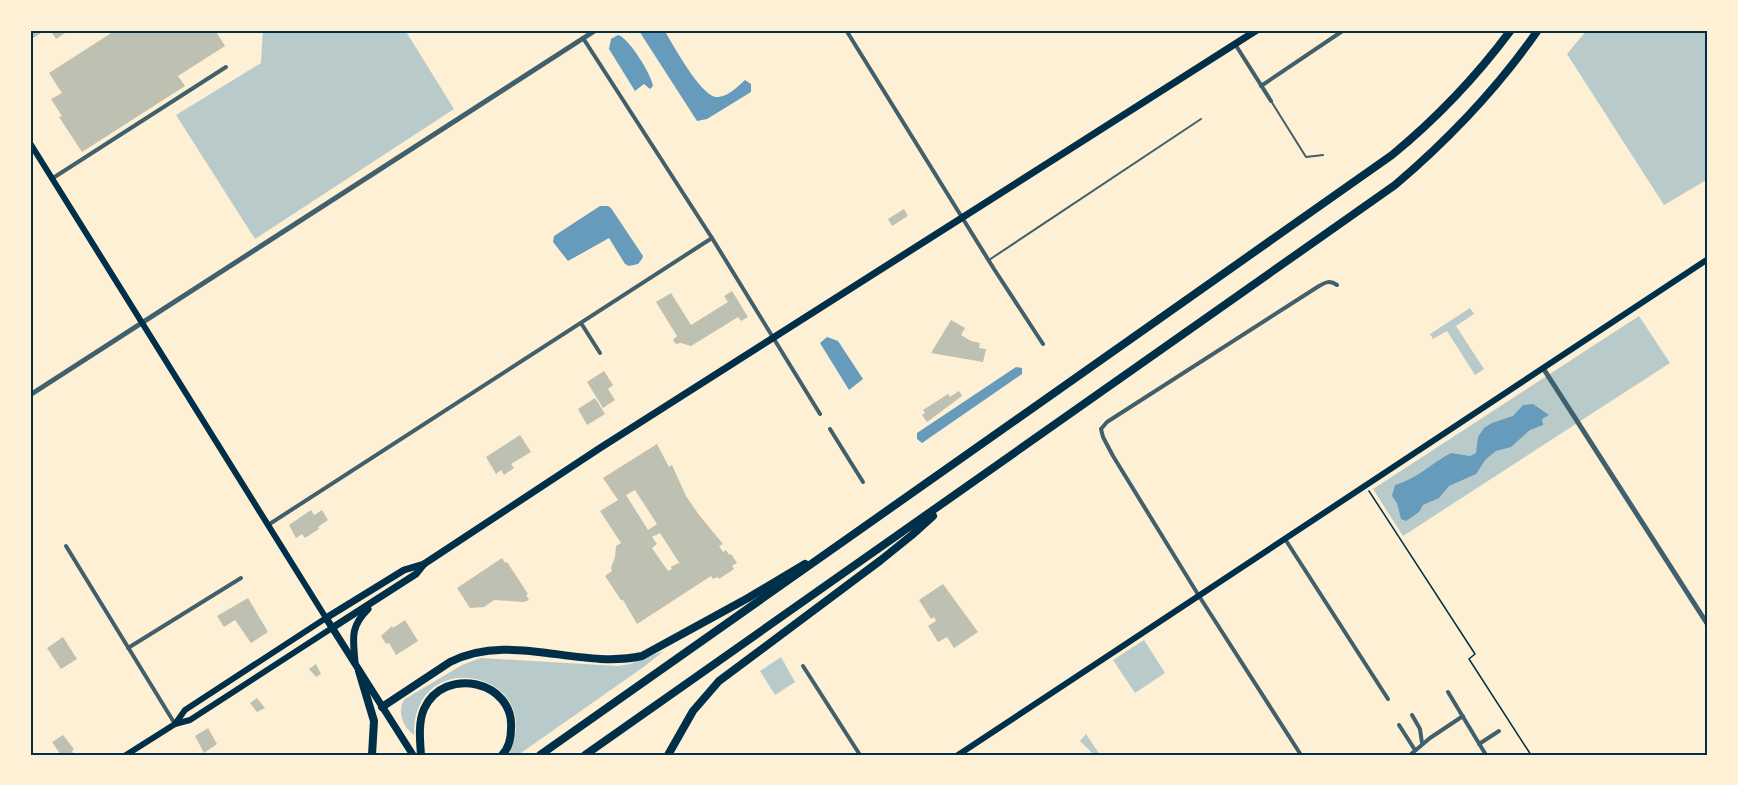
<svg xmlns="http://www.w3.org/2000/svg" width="1738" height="785" font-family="Karla,sans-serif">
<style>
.green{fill:#b9caca}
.water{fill:#669bbc}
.building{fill:#bec0b2;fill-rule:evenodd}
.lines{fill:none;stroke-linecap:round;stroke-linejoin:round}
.path{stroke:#003049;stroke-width:1.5}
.service{stroke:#3f606c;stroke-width:2}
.minor{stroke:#3f606c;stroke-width:4}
.tertiary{stroke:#3f606c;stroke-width:5}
.secondary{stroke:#003049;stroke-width:6}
.primary{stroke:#003049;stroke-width:7}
.motorway{stroke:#003049;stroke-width:8}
.neatline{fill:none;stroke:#003049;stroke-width:2}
</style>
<rect width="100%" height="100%" fill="#fdf0d5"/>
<g class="green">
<polygon points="263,30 405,30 454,109 255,239 176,115 261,63"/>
<polygon points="1587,30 1623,30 1630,33 1638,30 1708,30 1708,179 1664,205 1567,54"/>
<polygon points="1470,308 1474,314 1456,326 1484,369 1475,375 1447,331 1433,339 1430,334"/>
<polygon points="1639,316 1670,363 1403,536 1373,489"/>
<polygon points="1144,640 1165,673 1135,693 1113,660"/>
<path d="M 664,651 L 645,666 L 518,755 L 509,754 C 548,671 412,643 414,735 C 403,727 396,710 405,699 L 462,665 L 481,658 L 618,666 L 630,664 Z"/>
<polygon points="781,657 795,682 775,695 760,671"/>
<polygon points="1086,734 1100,755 1094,755 1080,741"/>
</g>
<g class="water">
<path d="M 640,30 L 664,30 C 673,44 702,99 718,97 C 729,96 737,87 745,80 L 751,84 L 751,92 L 707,119 L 697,121 L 641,34 Z"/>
<path d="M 618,35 C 628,37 652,75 653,86 L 650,89 L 644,84 L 635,91 L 609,49 L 611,39 Z"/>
<polygon points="600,206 608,206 611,208 643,256 642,259 638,264 629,266 625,264 609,238 568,261 553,242 554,236"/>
<polygon points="827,337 838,341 863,379 849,390 820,343"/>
<polygon points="1016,367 1022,368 1022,374 922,443 917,439 917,433"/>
<path d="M 1533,404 L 1549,415 L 1542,419 L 1543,425 L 1530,430 L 1511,447 L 1496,451 L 1486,459 L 1476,474 L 1449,486 L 1439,498 L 1423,505 L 1419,512 L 1406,521 L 1401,519 L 1397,503 L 1392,496 L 1395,485 C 1417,479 1430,464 1451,453 L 1470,456 L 1476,453 L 1478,437 L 1484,428 L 1492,423 L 1513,416 L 1523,405 Z"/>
</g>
<g class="building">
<polygon points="30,30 46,30 30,40"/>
<polygon points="50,30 70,30 56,39"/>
<polygon points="116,30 215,30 225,46 178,76 185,86 82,152 59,117 62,116 51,99 62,93 49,73"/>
<polygon points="904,209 908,216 892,226 888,219"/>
<polygon points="732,291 748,317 741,321 738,317 691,346 681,343 676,344 673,340 677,336 656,302 671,293 691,325 728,302 724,296"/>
<polygon points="951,320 965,328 961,335 971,341 980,343 979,348 986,349 983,362 931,353"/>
<polygon points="604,371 613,385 608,389 615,400 603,408 587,382"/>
<polygon points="959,391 962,396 927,422 922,415 925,413 923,410 948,394 950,397"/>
<polygon points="595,398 605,414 587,425 578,409"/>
<polygon points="520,435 531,452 511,464 514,468 504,475 501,470 496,474 486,457"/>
<path d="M 657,444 L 669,467 L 672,465 L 686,496 L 699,515 L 723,544 L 719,546 L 723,552 L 726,550 L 729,555 L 731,554 L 737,563 L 732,566 L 734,569 L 719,579 L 718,577 L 713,579 L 711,576 L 637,624 L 623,600 L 621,600 L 605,576 L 612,571 L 611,568 L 615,557 L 616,546 L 621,543 L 600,511 L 618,500 L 603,478 ZM 635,490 L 657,524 L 648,530 L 626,495 ZM 660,533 L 680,564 L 678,563 L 671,567 L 672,569 L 668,571 L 652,548 L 657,544 L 652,537 Z"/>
<polygon points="311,510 314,515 322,510 328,520 318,527 319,529 305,538 302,534 296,538 289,525"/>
<polygon points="502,558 505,563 507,562 528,594 526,595 529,600 524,602 494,600 484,607 470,608 457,588"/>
<polygon points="943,584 978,632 954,648 947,637 938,642 928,626 936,621 934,617 931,619 919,600"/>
<polygon points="248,598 268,632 251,643 235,620 224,627 217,616"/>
<polygon points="405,620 418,641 396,655 389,643 386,644 381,636 392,626 393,628"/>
<polygon points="63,637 77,659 61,669 47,648"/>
<polygon points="316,664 321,674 316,677 309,669"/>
<polygon points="257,698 265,708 257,712 250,703"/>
<polygon points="208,728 217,744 204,753 195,736"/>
<polygon points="63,735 74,749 72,751 74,755 61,755 52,742"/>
</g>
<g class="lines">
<polyline class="path" points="1369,491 1475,654 1469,659 1531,755"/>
<g class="service">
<polyline points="1271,101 1306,157 1323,155"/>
<polyline points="989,260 1201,119"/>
</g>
<g class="minor">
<polyline points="846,30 994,269 1043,344"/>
<polyline points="583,38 712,238 820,414"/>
<polyline points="1235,44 1271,101"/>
<polyline points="1261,86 1344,30"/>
<polyline points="53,178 226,67"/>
<polyline points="581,323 600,353"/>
<polyline points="830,429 863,482"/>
<polyline points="268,525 712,238"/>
<polyline points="1285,539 1388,699"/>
<polyline points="66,546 175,724"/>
<polyline points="128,648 241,578"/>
<polyline points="803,666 860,755"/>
<polyline points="1448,692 1486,755"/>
<polyline points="1412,715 1420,729 1422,743"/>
<polyline points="1399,725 1415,750"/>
<polyline points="1479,744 1499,731"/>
<path d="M 1301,755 L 1199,596 L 1113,456 L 1103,437 L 1101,429 L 1107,422 L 1319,286 C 1326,282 1330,280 1337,285"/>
<polyline points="1410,755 1430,738 1463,716"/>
</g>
<g class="tertiary">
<polyline points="1543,368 1708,625"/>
<polyline points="30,395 596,30"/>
</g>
<g class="secondary">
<polyline points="30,143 326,618 185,710 175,724"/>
<polyline points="126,755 175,724 190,720 332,628"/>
<polyline points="958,755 1708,259"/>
</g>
<g class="primary">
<polyline points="332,628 416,574 424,564"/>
<path d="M 355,662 C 353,638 350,627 368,609"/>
<polyline points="413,755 326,618 404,570 424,564 600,448 1257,30"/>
</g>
<g class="motorway">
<polyline points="359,671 374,721 372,755"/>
<path d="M 382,707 L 450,662 C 510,631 579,670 642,656 L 748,598 L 805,564"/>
<path d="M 421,755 C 420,740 418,723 424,709 C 444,665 515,681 511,729 C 511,739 509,748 502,755"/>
<path d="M 540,755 L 1392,155 C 1437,118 1476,77 1511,30"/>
<path d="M 585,755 L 1395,185 C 1449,139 1497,89 1538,30"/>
<polyline points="668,755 693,711 719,681 881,560 912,535 933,516"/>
</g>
</g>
<rect width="1738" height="785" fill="none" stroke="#fdf0d5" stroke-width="63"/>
<rect x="32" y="32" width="1674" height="722" class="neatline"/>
</svg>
